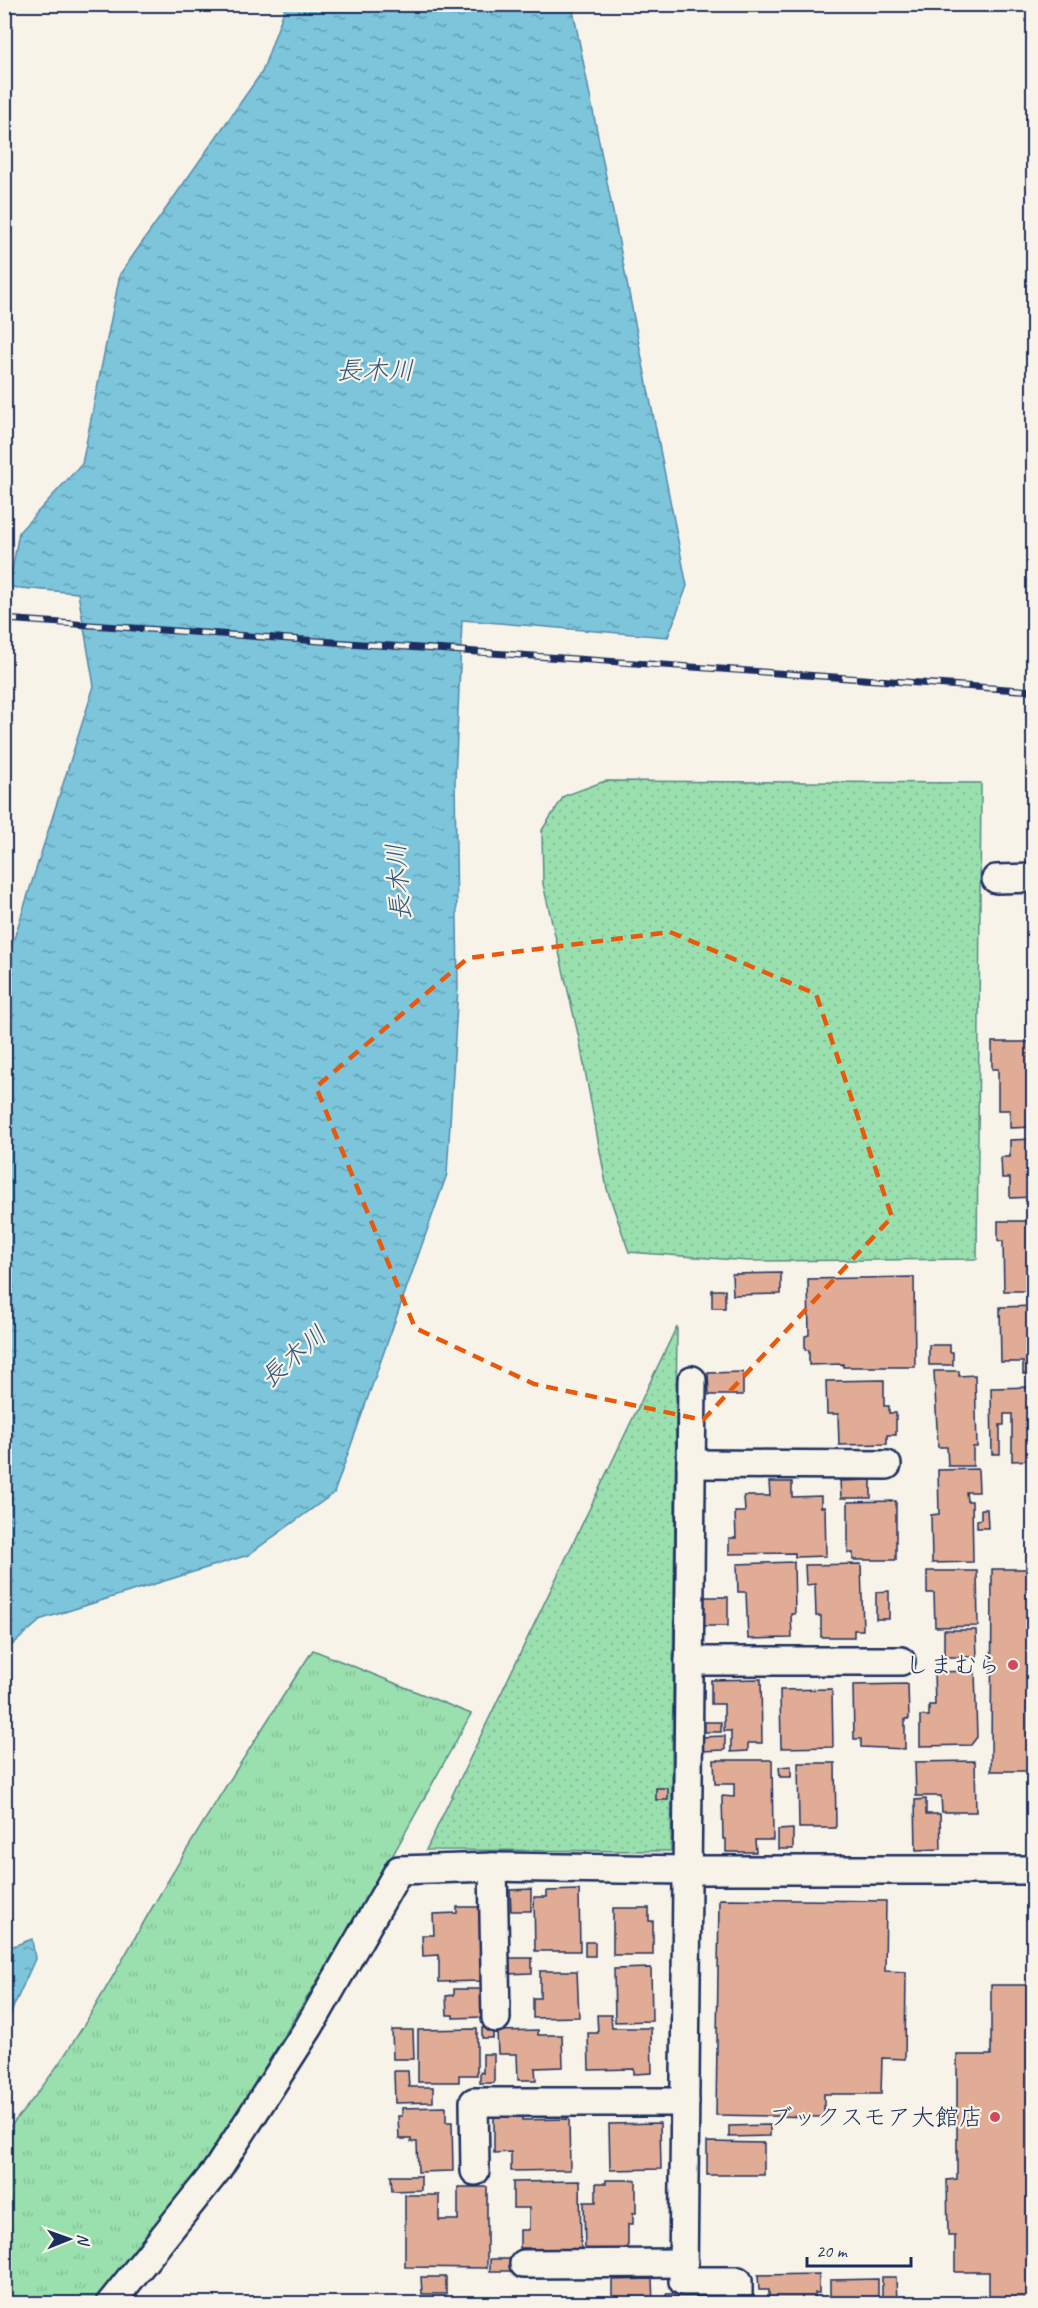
<svg xmlns="http://www.w3.org/2000/svg" width="1038" height="2308" font-family="Caveat,'Klee One',sans-serif">
<style>
.grass{fill:url(#grass-dots);stroke:#5a8886;stroke-width:1.5}
.park{fill:url(#park-tufts);stroke:#5a8886;stroke-width:1.5}
.water{fill:url(#water-ripples);stroke:#5589a9;stroke-width:1.5}
.building{fill:#e1ac95;stroke:#1b2f5e;stroke-width:1.5}
.lines{fill:none;stroke-linecap:round;stroke-linejoin:round}
.minor-casing{stroke:#1b2f5e;stroke-width:32}
.minor{stroke:#f7f3e8;stroke-width:27}
.rail-casing{stroke:#1b2f5e;stroke-width:7}
.rail{stroke:#f7f3e8;stroke-width:4.5;stroke-dasharray:14;stroke-linecap:butt}
.marked{fill:none;stroke:#e8590c;stroke-width:4.5;stroke-dasharray:12 8;stroke-linejoin:round}
.poi-dot{fill:#d1495b;stroke:#f7f3e8;stroke-width:2}
.labels{text-anchor:middle;stroke-width:4.5;stroke-linejoin:round;paint-order:stroke}
.poi-label{font-size:24px;fill:#1b2f5e;stroke:#f7f3e8;text-anchor:end}
.water-label{font-size:26px;font-style:italic;fill:#33547d;stroke:#f7f3e8}
</style>
<defs>
<pattern id="grass-dots" width="8" height="8" patternUnits="userSpaceOnUse" patternTransform="scale(1.5)"><rect width="8" height="8" fill="#9ae0ae"/><path d="M2 2h.1M6 6h.1" fill="none" stroke="#84c098" stroke-width="1.8" stroke-linecap="round"/></pattern>
<pattern id="park-tufts" width="24" height="20" patternUnits="userSpaceOnUse" patternTransform="scale(1.5)"><rect width="24" height="20" fill="#9ae0ae"/><path d="M3 7l-1-3M5 7V3M7 7l1-3M15 17l-1-3M17 17v-4M19 17l1-3" fill="none" stroke="#84c098"/></pattern>
<pattern id="water-ripples" width="26" height="14" patternUnits="userSpaceOnUse" patternTransform="scale(1.5)"><rect width="26" height="14" fill="#7bc5db"/><path d="M2 4q2-2 4 0t4 0M15 11q2-2 4 0t4 0" fill="none" stroke="#64a0b5"/></pattern>
</defs>
<rect width="100%" height="100%" fill="#f7f3e8"/>
<filter id="ink" filterUnits="userSpaceOnUse"><feTurbulence type="fractalNoise" baseFrequency=".0167" numOctaves="2"/><feDisplacementMap in="SourceGraphic" scale="12" xChannelSelector="R" yChannelSelector="G"/><feConvolveMatrix kernelMatrix="1 2 1 2 8 2 1 2 1" color-interpolation-filters="sRGB"/></filter>
<g filter="url(#ink)">
<g class="grass">
<polygon points="605,781 981,783 977,1259 749,1261 629,1252 607,1189 579,1038 543,884 542,830 564,796"/>
<polygon points="677,1326 671,1851 426,1850"/>
</g>
<path class="park" d="M 313,1650 L 471,1714 L 390,1860 L 215,2150 L 93,2303 L 5,2303 L 4,2133 C 67,2065 110,1980 156,1901 C 206,1816 259,1733 313,1650 Z"/>
<g class="water">
<polygon points="286,5 572,5 687,586 668,637 462,620 455,780 458,987 447,1174 334,1493 248,1555 42,1619 5,1651 5,967 94,686 78,593 9,587 19,532 82,464 120,274 262,72"/>
<polygon points="32,1939 35,1959 5,2026 5,1949"/>
</g>
<g class="building">
<polygon points="1031,898 1034,898 1034,956 1032,956"/>
<polygon points="992,1042 1030,1042 1031,1072 1034,1072 1034,1127 1010,1128 1010,1110 998,1110 998,1069 992,1069"/>
<polygon points="1034,1139 1034,1197 1010,1198 1010,1178 1002,1178 1001,1157 1010,1157 1010,1140"/>
<polygon points="998,1221 1028,1221 1029,1235 1034,1235 1034,1291 1004,1291 1003,1241 998,1241"/>
<polygon points="781,1273 781,1294 733,1295 732,1274"/>
<polygon points="914,1277 915,1367 843,1367 843,1364 809,1365 809,1350 805,1350 805,1336 809,1335 808,1279"/>
<rect x="712" y="1290" width="13" height="18"/>
<polygon points="1034,1306 1034,1374 1023,1374 1023,1362 1001,1362 1000,1307"/>
<polygon points="929,1345 950,1345 950,1352 953,1352 953,1365 929,1365"/>
<polygon points="934,1371 959,1371 959,1376 975,1375 977,1447 973,1447 973,1466 948,1466 947,1447 938,1447"/>
<polygon points="743,1372 743,1395 709,1395 708,1373"/>
<polygon points="884,1380 884,1406 889,1406 889,1413 896,1413 896,1435 887,1435 887,1444 839,1445 838,1414 827,1414 826,1381"/>
<polygon points="1031,1387 1032,1402 1034,1402 1034,1460 1012,1461 1012,1414 1004,1414 1004,1425 1000,1425 1000,1454 992,1454 991,1388"/>
<polygon points="978,1469 979,1492 966,1492 967,1501 972,1501 973,1562 932,1563 931,1515 939,1514 938,1470"/>
<polygon points="871,1480 871,1498 841,1498 840,1481"/>
<polygon points="769,1482 792,1482 792,1497 821,1496 821,1507 825,1507 826,1556 795,1557 795,1553 729,1554 729,1538 736,1538 735,1512 745,1512 744,1496 770,1496"/>
<polygon points="896,1501 896,1560 853,1560 853,1553 848,1553 848,1502"/>
<polygon points="981,1509 987,1509 988,1528 977,1528 977,1520 981,1519"/>
<polygon points="794,1562 795,1614 791,1614 792,1638 748,1639 746,1592 738,1592 737,1564"/>
<polygon points="861,1564 863,1630 854,1630 854,1637 821,1637 821,1616 816,1616 815,1584 806,1585 805,1565"/>
<polygon points="992,1569 1034,1569 1034,1761 1027,1761 1027,1771 991,1771"/>
<polygon points="927,1571 977,1571 978,1626 935,1627 934,1593 927,1593"/>
<polygon points="889,1591 889,1619 876,1619 876,1592"/>
<rect x="703" y="1597" width="25" height="29"/>
<polygon points="944,1630 976,1630 977,1657 944,1657"/>
<polygon points="975,1671 977,1737 971,1745 920,1746 920,1716 929,1716 929,1705 935,1705 934,1672"/>
<polygon points="761,1679 762,1743 748,1743 748,1751 731,1752 731,1731 724,1731 724,1704 711,1704 711,1680"/>
<polygon points="908,1684 909,1719 905,1719 905,1749 861,1747 861,1739 854,1739 853,1685"/>
<polygon points="832,1689 833,1747 781,1748 780,1690"/>
<rect x="705" y="1722" width="16" height="10"/>
<polygon points="725,1736 725,1750 700,1751 700,1737"/>
<polygon points="714,1760 772,1760 773,1840 755,1840 756,1852 726,1852 726,1839 723,1839 722,1796 734,1797 734,1784 715,1784"/>
<polygon points="975,1761 976,1812 942,1812 941,1796 916,1796 915,1762"/>
<polygon points="798,1763 835,1763 836,1828 799,1828"/>
<polygon points="791,1766 791,1777 780,1777 779,1767"/>
<rect x="656" y="1788" width="12" height="12"/>
<polygon points="926,1799 926,1814 940,1814 941,1849 916,1850 915,1800"/>
<polygon points="793,1829 793,1849 778,1849 778,1830"/>
<polygon points="531,1889 531,1911 511,1911 510,1890"/>
<polygon points="579,1890 580,1951 535,1951 534,1897 547,1897 547,1891"/>
<polygon points="719,1899 886,1901 885,1971 906,1972 905,2059 882,2058 881,2094 824,2094 824,2117 716,2115"/>
<polygon points="457,1907 480,1907 482,1981 439,1982 439,1955 423,1956 422,1935 434,1935 433,1914 457,1913"/>
<polygon points="613,1908 649,1908 649,1921 653,1921 653,1955 613,1955"/>
<rect x="585" y="1942" width="10" height="14"/>
<polygon points="507,1958 532,1958 532,1973 507,1974"/>
<polygon points="651,1968 652,2021 615,2022 614,1969"/>
<polygon points="540,1971 577,1971 579,2017 533,2018 533,1998 540,1998"/>
<polygon points="991,1985 1034,1985 1034,2304 989,2304 989,2272 955,2272 955,2236 948,2236 947,2180 957,2179 957,2055 991,2055"/>
<polygon points="454,1989 483,1989 484,2017 453,2018 453,2015 447,2015 446,1996 454,1995"/>
<polygon points="597,2015 611,2015 612,2028 651,2028 652,2073 634,2074 634,2069 589,2070 588,2033 598,2033"/>
<polygon points="493,2027 493,2038 482,2038 482,2028"/>
<polygon points="477,2029 477,2075 459,2075 459,2082 418,2082 418,2030"/>
<polygon points="392,2030 413,2030 414,2059 393,2059"/>
<polygon points="538,2030 538,2035 562,2035 563,2067 535,2068 536,2080 518,2080 517,2054 498,2054 497,2031"/>
<polygon points="483,2054 494,2054 494,2083 480,2083 480,2072 483,2073"/>
<polygon points="394,2071 408,2071 409,2087 433,2087 433,2102 395,2103"/>
<polygon points="446,2107 446,2122 452,2122 453,2171 418,2172 417,2142 411,2142 411,2139 399,2139 398,2116 402,2116 402,2108"/>
<polygon points="522,2116 522,2120 569,2119 570,2170 511,2171 511,2152 494,2153 494,2117"/>
<polygon points="660,2123 661,2169 610,2170 609,2124"/>
<polygon points="770,2125 770,2136 729,2137 729,2126"/>
<polygon points="707,2142 764,2143 764,2175 707,2175"/>
<polygon points="391,2176 421,2176 421,2190 392,2191"/>
<polygon points="606,2180 636,2180 636,2213 633,2213 633,2224 628,2224 628,2248 624,2248 624,2253 585,2254 584,2202 596,2202 596,2183 606,2183"/>
<polygon points="580,2181 581,2252 529,2253 529,2248 520,2248 520,2230 529,2230 529,2208 513,2208 513,2182"/>
<polygon points="458,2187 487,2187 487,2268 405,2267 405,2195 439,2195 439,2220 458,2220"/>
<rect x="490" y="2259" width="24" height="12"/>
<polygon points="819,2274 819,2293 815,2293 815,2304 769,2304 769,2290 759,2290 758,2275"/>
<polygon points="421,2277 446,2277 446,2294 422,2294"/>
<polygon points="882,2277 896,2277 897,2303 882,2303"/>
<polygon points="652,2279 653,2304 612,2304 612,2280"/>
<polygon points="878,2279 878,2304 830,2304 830,2280"/>
<polygon points="696,2293 696,2304 666,2304 666,2294"/>
</g>
<g class="lines">
<defs>
<g id="minor">
<polyline points="996,879 1034,878"/>
<polyline points="692,1380 683,2281 738,2281 738,2304"/>
<polyline points="691,1464 887,1465"/>
<polyline points="689,1661 901,1661"/>
<polyline points="493,1867 496,2018"/>
<polyline points="475,2171 474,2102 685,2102"/>
<polyline points="524,2264 684,2263"/>
<polyline points="110,2304 217,2170 309,2027 399,1870 493,1867 686,1870 1034,1870"/>
</g>
</defs>
<use href="#minor" class="minor-casing"/>
<use href="#minor" class="minor"/>
<defs>
<polyline id="rail" points="4,619 1034,691"/>
</defs>
<use href="#rail" class="rail-casing"/>
<use href="#rail" class="rail"/>
</g>
</g>
<path class="marked" d="M 670,932 L 816,994 L 892,1217 L 703,1420 L 534,1384 L 415,1328 L 316,1087 L 468,958 Z"/>
<g class="poi-dot">
<circle cx="1013" cy="1665" r="6"/>
<circle cx="995" cy="2117" r="6"/>
</g>
<g class="labels">
<g class="poi-label">
<text x="1001" y="1673">しまむら</text>
<text x="983" y="2125">ブックスモア大館店</text>
</g>
<g class="water-label">
<text x="375" y="379">長木川</text>
<text transform="translate(398 882) rotate(-94)" y="9">長木川</text>
<text transform="translate(293 1356) rotate(-41)" y="9">長木川</text>
</g>
</g>
<rect width="1038" height="2308" fill="none" stroke="#f7f3e8" stroke-width="24"/>
<rect x="12" y="12" width="1014" height="2284" fill="none" stroke="#1b2f5e" stroke-width="2" filter="url(#ink)"/>
<g transform="translate(69 2239) rotate(89)" stroke="#f7f3e8" stroke-width="4.5" paint-order="stroke">
<path d="M0-4.5L10 22L0 15L-10 22Z" fill="#1b2f5e"/>
<text y="-9" font-size="16" font-weight="bold" text-anchor="middle" fill="#1b2f5e">N</text>
</g>
<path d="M807 2257v9h104v-9" fill="none" stroke="#1b2f5e" stroke-width="3"/>
<text x="816" y="2257" font-size="18" fill="#1b2f5e" stroke="#f7f3e8" stroke-width="4.5" paint-order="stroke">20 m</text>
</svg>
